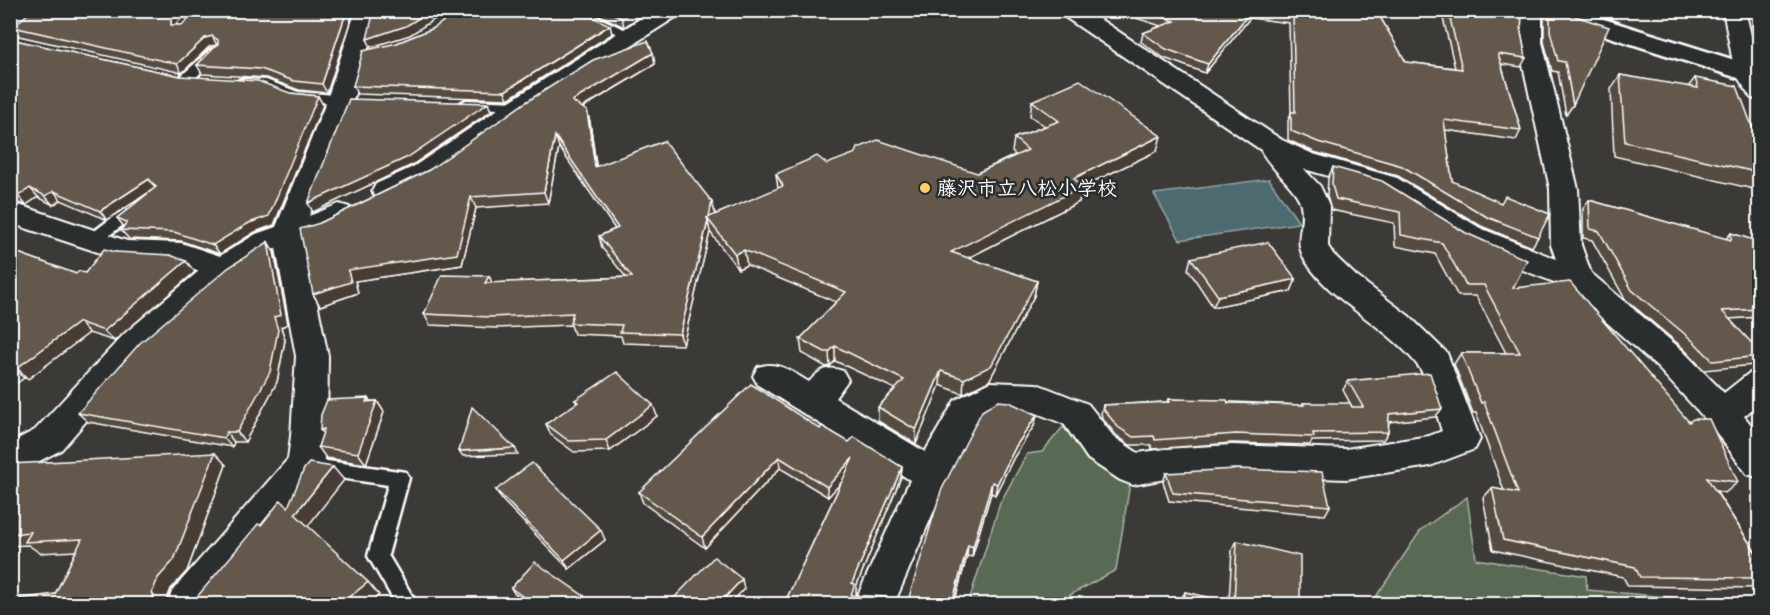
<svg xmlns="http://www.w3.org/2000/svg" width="1770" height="615" font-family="Dekko,'Klee One',sans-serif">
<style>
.green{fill:#586a53;stroke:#acb4a9;stroke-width:1.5}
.water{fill:#4d6b70;stroke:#94a6a9;stroke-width:1.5}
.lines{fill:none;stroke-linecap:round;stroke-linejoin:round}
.service-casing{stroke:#fff;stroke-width:5}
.minor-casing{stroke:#fff;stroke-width:4}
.tertiary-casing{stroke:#fff;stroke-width:5}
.service{fill:#2a2d2e;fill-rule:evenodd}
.minor{fill:#2a2d2e;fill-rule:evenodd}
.tertiary{fill:#2a2d2e;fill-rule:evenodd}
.wall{fill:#564c41;stroke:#fff;stroke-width:1.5}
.shaded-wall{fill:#463e35;stroke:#fff;stroke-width:1.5}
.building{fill:#64584c;stroke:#fff;stroke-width:1.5}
.poi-dot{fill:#ffd166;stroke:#2a2d2e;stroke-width:2}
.labels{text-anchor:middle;stroke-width:5;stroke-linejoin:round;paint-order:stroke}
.poi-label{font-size:20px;font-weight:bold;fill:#fff;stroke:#2a2d2e;text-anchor:start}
</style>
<rect width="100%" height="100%" fill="#3b3a37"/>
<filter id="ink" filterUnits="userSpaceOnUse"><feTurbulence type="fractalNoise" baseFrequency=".0167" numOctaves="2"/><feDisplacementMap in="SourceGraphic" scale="12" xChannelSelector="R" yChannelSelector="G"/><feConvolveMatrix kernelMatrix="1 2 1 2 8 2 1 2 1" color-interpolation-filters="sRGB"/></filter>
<g filter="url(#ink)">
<g class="green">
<polygon points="1063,427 1086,452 1130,483 1116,570 1070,595 1067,604 968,604 1000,503 1027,454 1042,452"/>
<polygon points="1467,497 1476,559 1586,576 1587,590 1749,604 1371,604 1421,530"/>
</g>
<polygon class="water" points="1269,179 1299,223 1180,240 1154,194"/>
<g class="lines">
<defs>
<g id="service">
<polygon points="564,10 582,10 639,36 633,40 629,39"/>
<polygon points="214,49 220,53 218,56 191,82 181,82 180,79 181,76 210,50"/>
<polygon points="244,79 266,80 298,92 347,96 354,100 347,104 296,100 264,88 239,86 237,83 239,80"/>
<polygon points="466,100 519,102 526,106 519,110 461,107 459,104"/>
<polygon points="135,203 140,204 142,208 140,212 98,244 88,244 85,240 88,236 130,204"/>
<polygon points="313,459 406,472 409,478 388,555 417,604 396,604 368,556 388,485 306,473 304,467 306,461"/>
</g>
<g id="minor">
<polygon points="20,10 46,10 18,34 10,36 10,18"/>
<polygon points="356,10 379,10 353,100 309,216 339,204 349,207 353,214 349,221 304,239 328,356 327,436 323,465 318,476 212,604 167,604 173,590 288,459 291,436 296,356 276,248 234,276 147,351 61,450 10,476 10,443 35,430 125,333 199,271 179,264 125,261 10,223 10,202 127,241 181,243 220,256 256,234 276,227 327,100"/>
<polygon points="654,10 682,10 679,15 528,111 433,179 396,198 386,200 376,198 372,191 376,184 413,167 510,101"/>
<path d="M 1059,10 L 1086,10 L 1282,140 L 1313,154 L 1397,178 L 1480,228 L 1556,259 L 1551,245 L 1550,189 L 1518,42 L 1520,10 L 1542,10 L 1542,42 L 1578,189 L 1581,245 L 1591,273 L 1682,350 L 1724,393 L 1748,374 L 1760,370 L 1760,403 L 1744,416 L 1760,436 L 1760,478 L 1747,474 L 1710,424 L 1658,368 L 1567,287 L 1497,260 L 1460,242 L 1377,190 L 1304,169 L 1320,186 L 1329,205 L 1328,246 L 1333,254 L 1356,276 L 1409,316 L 1447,353 L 1480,439 L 1475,449 L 1430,466 L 1346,479 L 1232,475 L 1165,479 L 1133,485 L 1120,480 L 1088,459 L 1064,424 L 1034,412 L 996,410 L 979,420 L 947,480 L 894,604 L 854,604 L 910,480 L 758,385 L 753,376 L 758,367 C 778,360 792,372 809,382 C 820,370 826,365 843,371 L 848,380 L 835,398 L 925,452 L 955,400 L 991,382 L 1037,384 L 1088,404 L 1114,437 L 1138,453 L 1165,449 L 1232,445 L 1346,449 L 1429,436 L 1442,431 C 1437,416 1428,379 1419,367 C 1390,328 1341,308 1311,269 C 1289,240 1306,232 1301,205 C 1298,189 1269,168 1261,150 L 1062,15 Z"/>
<polygon points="1723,10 1745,10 1760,73 1760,100 1751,98 1735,73"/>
</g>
<polygon id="tertiary" points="1537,10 1575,10 1760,68 1760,85 1541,15"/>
</defs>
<use href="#service" class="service-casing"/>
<use href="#minor" class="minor-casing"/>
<use href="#tertiary" class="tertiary-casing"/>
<use href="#service" class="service"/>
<use href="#minor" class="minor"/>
<use href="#tertiary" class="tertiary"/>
</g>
<g class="wall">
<polygon points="354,10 327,93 299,90 266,78 202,74 197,65 217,45 210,46 182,73 19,36 13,27 182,25"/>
<polygon points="589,10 649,10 624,27"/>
<polygon points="1111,10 1404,10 1402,15 1378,13 1406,62 1455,68 1441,10 1522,10 1521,33 1526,58 1521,67 1501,64 1521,130 1516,140 1445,130 1452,181 1538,237 1532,247 1481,226 1398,176 1314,152 1288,140 1288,121 1291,113 1289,23 1250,18 1205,73 1164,58 1141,42 1143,33 1161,26"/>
<polygon points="1549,10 1557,10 1573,105 1566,115 1558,72 1552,71 1544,42 1544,18"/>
<polygon points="1584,10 1616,10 1611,19"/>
<polygon points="434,28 612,34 508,99 357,94 353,86 397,43"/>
<polygon points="10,39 180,76 290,93 318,96 323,105 274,225 255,232 220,254 181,241 129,239 121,230 124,227 117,218 154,189 107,220 61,200 53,205 38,197 26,205 10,201"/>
<polygon points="653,53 655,64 582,108 587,111 590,122 596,166 715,213 714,215 778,189 776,174 827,164 977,173 1015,155 1012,152 1014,138 1045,126 1030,116 1032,101 1157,151 1082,187 1079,202 968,258 1037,281 1034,296 989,381 963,394 940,385 916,444 878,421 878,407 895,389 835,361 830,366 826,367 802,353 800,339 836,302 747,265 738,269 710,232 683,345 623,343 621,336 574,334 571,325 496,328 430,325 424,314 489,276 492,283 626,277 602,248 599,236 615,229 559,147 548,203 476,208 462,265 355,281 358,293 320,306 313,294 320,223 429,170"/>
<polygon points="1620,75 1688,87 1695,78 1760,173 1760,187 1757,190 1614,156 1611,89"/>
<polygon points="1333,167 1513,288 1738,482 1725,493 1716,491 1760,559 1760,587 1758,588 1628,586 1623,577 1493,550 1483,498 1492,488 1504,491 1476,413 1473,413 1454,364 1461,353 1506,353 1476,296 1458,296 1435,254 1395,246 1394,223 1331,210 1327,196 1328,178"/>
<polygon points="1589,200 1726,239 1731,233 1760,242 1760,317 1729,319 1760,352 1760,360 1754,365 1704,370 1683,348 1625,299 1592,240 1583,238 1583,209"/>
<polygon points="268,242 274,252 288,324 281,327 285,340 277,382 245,442 234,442 232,447 88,422 78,413"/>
<polygon points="10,250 76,274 85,273 116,252 195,272 114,341 89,333 28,379 24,378 10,388"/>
<polygon points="1191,258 1296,279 1291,291 1213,307 1188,269"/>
<polygon points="1348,381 1442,409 1435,417 1389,422 1388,432 1383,440 1312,441 1310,445 1232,443 1152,449 1151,445 1130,445 1116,435 1102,418 1101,413 1103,405 1167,402 1168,399 1302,405 1303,403 1352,407 1343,390"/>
<polygon points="368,398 370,401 377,401 384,412 366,464 326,458 318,447 323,433 320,430"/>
<polygon points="575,400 657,416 610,451 574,452 551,435 546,424 577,403"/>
<polygon points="1037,415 1034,426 1014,457 995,495 991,493 972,557 967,556 954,604 907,604"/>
<polygon points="820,429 902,467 901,477 856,587 856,595 784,604 842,481 828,497 780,468 705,548 643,503 639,492"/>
<polygon points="515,448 518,454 463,456 459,451"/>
<polygon points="10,464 226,465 187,571 171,589 165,603 55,594 76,551 40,553 28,545 10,546"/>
<polygon points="1166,473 1330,506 1325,515 1169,501 1163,482"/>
<polygon points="496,490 605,540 569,569 502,500"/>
<polygon points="1237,541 1300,604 1180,604 1180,601 1185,592 1229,602 1232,550"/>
<polygon points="511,588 587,601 584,604 520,604 524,600 514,593"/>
</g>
<g class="shaded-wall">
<polygon points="10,10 17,10 10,16"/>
<polygon points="177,10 190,10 176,24 176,34 171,25 171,16"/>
<polygon points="347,10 354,10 327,93 322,84"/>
<polygon points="432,10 449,10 410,35 371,47 367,39"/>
<polygon points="634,10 649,10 624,27 622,18"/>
<polygon points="1252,10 1250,18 1205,73 1208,64"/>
<polygon points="610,25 612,34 508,99 505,91"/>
<polygon points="212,36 217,45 210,46 182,73 177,64 205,38"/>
<polygon points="653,53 655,64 575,112 572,101"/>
<polygon points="318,96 323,105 274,225 255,232 220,254 213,245"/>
<polygon points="488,103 491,111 412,165 313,212 308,203"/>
<polygon points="587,111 590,122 598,178 595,167"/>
<polygon points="555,136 559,147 548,203 544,192"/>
<polygon points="1161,136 1157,151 1082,187 1079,202 950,267 951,252 1074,178"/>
<polygon points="149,179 155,188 107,220 100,211"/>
<polygon points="30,188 38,197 26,205 18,196"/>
<polygon points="54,191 61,200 53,205 45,196"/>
<polygon points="471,197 476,208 462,265 355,281 358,293 320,306 313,294 348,270"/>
<polygon points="712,202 715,213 712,224 708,219"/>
<polygon points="708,221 710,232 683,345 680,334"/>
<polygon points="268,242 274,252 288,324 281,327 285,340 277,382 245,442 237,432"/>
<polygon points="744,250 747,265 738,269 735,254"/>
<polygon points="186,261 195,272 114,341 104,331"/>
<polygon points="489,276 494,287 485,283"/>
<polygon points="1296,279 1291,291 1213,307 1218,296"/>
<polygon points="1037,281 1034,296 989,381 963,394 964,379"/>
<polygon points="79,322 89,333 28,379 17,368"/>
<polygon points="835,346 835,361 830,366 829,352"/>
<polygon points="13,367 24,378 10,388 10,369"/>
<polygon points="941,371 940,385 916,444 916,430"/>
<polygon points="368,398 374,408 377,401 384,412 366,464 358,453"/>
<polygon points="653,405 657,416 610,451 606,440"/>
<polygon points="1037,415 1034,426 1014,457 995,495 997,484 1016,446"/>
<polygon points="226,432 234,442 232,447 224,438"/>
<polygon points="215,453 226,465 187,571 171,589 165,603 166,604 145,604"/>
<polygon points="779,457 780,468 705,548 702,537"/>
<polygon points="853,458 854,469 828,497 827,487"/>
<polygon points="333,467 344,480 307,527 295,514"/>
<polygon points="902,467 901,477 856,587 856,594 852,604 851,595 852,583"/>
<polygon points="992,482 991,493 972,557 973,547"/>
<polygon points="601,530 605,540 569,569 564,560"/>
<polygon points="968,545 967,556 954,604 952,604"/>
<polygon points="742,579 744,589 730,604 719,604"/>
<polygon points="368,582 379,595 367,604 341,604"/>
<polygon points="584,596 587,601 584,604 577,604"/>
</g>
<g class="building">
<polygon points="32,10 177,10 171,16 171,25 182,25 196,10 347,10 322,84 294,81 261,69 197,65 218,44 218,40 212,36 205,38 177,64 13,27"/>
<polygon points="374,10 432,10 406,26 367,39"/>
<polygon points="459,10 577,10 610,25 505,91 353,86 363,51 397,43 434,28"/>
<polygon points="605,10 634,10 622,18"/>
<polygon points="1141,10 1252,10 1208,64 1166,49 1143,33 1175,21"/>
<polygon points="1264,10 1376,10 1406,62 1462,69 1448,10 1522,10 1521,33 1526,58 1498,54 1521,130 1444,120 1452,181 1501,203 1505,196 1550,214 1538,237 1487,217 1402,166 1318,142 1291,131 1291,112 1295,112 1293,14"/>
<polygon points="1550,10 1557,10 1609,27 1573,105 1565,62 1558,61 1550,31"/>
<polygon points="1607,10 1616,10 1615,13"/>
<polygon points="10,39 180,76 258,81 290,93 318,96 269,216 249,223 213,245 174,232 121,230 127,222 117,218 156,187 149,179 100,211 54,191 45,196 30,188 18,196 10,194"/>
<polygon points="648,41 653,53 572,101 587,111 595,167 664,141 712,202 709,217 707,218 708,221 680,334 620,332 622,325 570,323 573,313 491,317 424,314 442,275 489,276 485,283 632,277 599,236 618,228 555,136 544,192 471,197 457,254 348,270 351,282 313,294 300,229 320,223 429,170 526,102 593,60"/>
<polygon points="1620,75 1698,88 1695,78 1737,86 1760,148 1760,173 1625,142"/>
<polygon points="1080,80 1161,136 1074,178 1082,187 951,252 1037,281 991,366 964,379 941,371 916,430 878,407 904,380 835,346 829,352 825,352 800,339 846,292 744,250 735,254 707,218 783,186 776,174 817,156 827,164 856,153 858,148 878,140 977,173 1028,150 1014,138 1059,121 1032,101"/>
<polygon points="349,99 488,103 408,157 308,203"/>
<polygon points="1333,167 1382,181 1466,233 1527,260 1513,288 1570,282 1689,422 1693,419 1709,419 1738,482 1707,478 1760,559 1760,578 1640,577 1635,567 1503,540 1492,488 1518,493 1484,402 1481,403 1461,353 1520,353 1484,285 1466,285 1442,243 1401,235 1400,212 1336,199 1332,185"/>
<polygon points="1589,200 1731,240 1731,233 1760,242 1760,309 1722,311 1760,352 1760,356 1713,361 1692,340 1632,290 1599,231 1590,229"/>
<polygon points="268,242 281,315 274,317 278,330 270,372 237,432 226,432 224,438 78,413 140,343 228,268"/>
<polygon points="1268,242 1296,279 1218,296 1191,258"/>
<polygon points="104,249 116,252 170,255 186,261 104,331 79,322 17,368 13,367 10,369 10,250 76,274 79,271 85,273"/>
<polygon points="617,372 653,405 606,440 569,441 546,424 578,402 575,400"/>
<polygon points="1430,373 1442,409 1389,414 1388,432 1313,433 1314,437 1236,434 1155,440 1154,436 1133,437 1118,427 1104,410 1103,405 1169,402 1168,399 1227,400 1228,403 1304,405 1303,403 1350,403 1352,407 1363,407 1348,381"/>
<polygon points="751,384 820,429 822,426 849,442 854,437 902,467 852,583 855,584 851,595 886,597 906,604 784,604 853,458 827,487 779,457 702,537 639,492"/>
<polygon points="368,398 366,402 377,401 358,453 318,447 324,429 320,430 321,415 327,400"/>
<polygon points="998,401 1009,402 1037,415 1016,446 997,484 992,482 973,547 968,545 952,604 907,604 941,491 982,411"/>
<polygon points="472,407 515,448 459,451"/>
<polygon points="215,453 174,560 158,578 152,593 154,596 145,604 10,604 10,600 55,594 82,539 25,542 31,532 10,534 10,464"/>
<polygon points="309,463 333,467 295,514 368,582 341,604 191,604 258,524 261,525 281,500 288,507 304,469"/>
<polygon points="532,463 601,530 564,560 496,490"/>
<polygon points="1236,469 1322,472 1330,506 1173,493 1166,473"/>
<polygon points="1237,541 1300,556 1300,604 1184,604 1185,592 1234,603"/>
<polygon points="714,557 742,579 719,604 668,604"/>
<polygon points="535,562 584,596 577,604 520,604 526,599 511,588"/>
</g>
</g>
<circle class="poi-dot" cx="925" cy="188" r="6"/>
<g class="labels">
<g class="poi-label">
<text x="937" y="195">藤沢市立八松小学校</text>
</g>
</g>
<rect width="1770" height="615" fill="none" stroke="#2a2d2e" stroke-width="36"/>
<rect x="18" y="18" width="1734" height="579" fill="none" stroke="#fff" stroke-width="2" filter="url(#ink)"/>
</svg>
